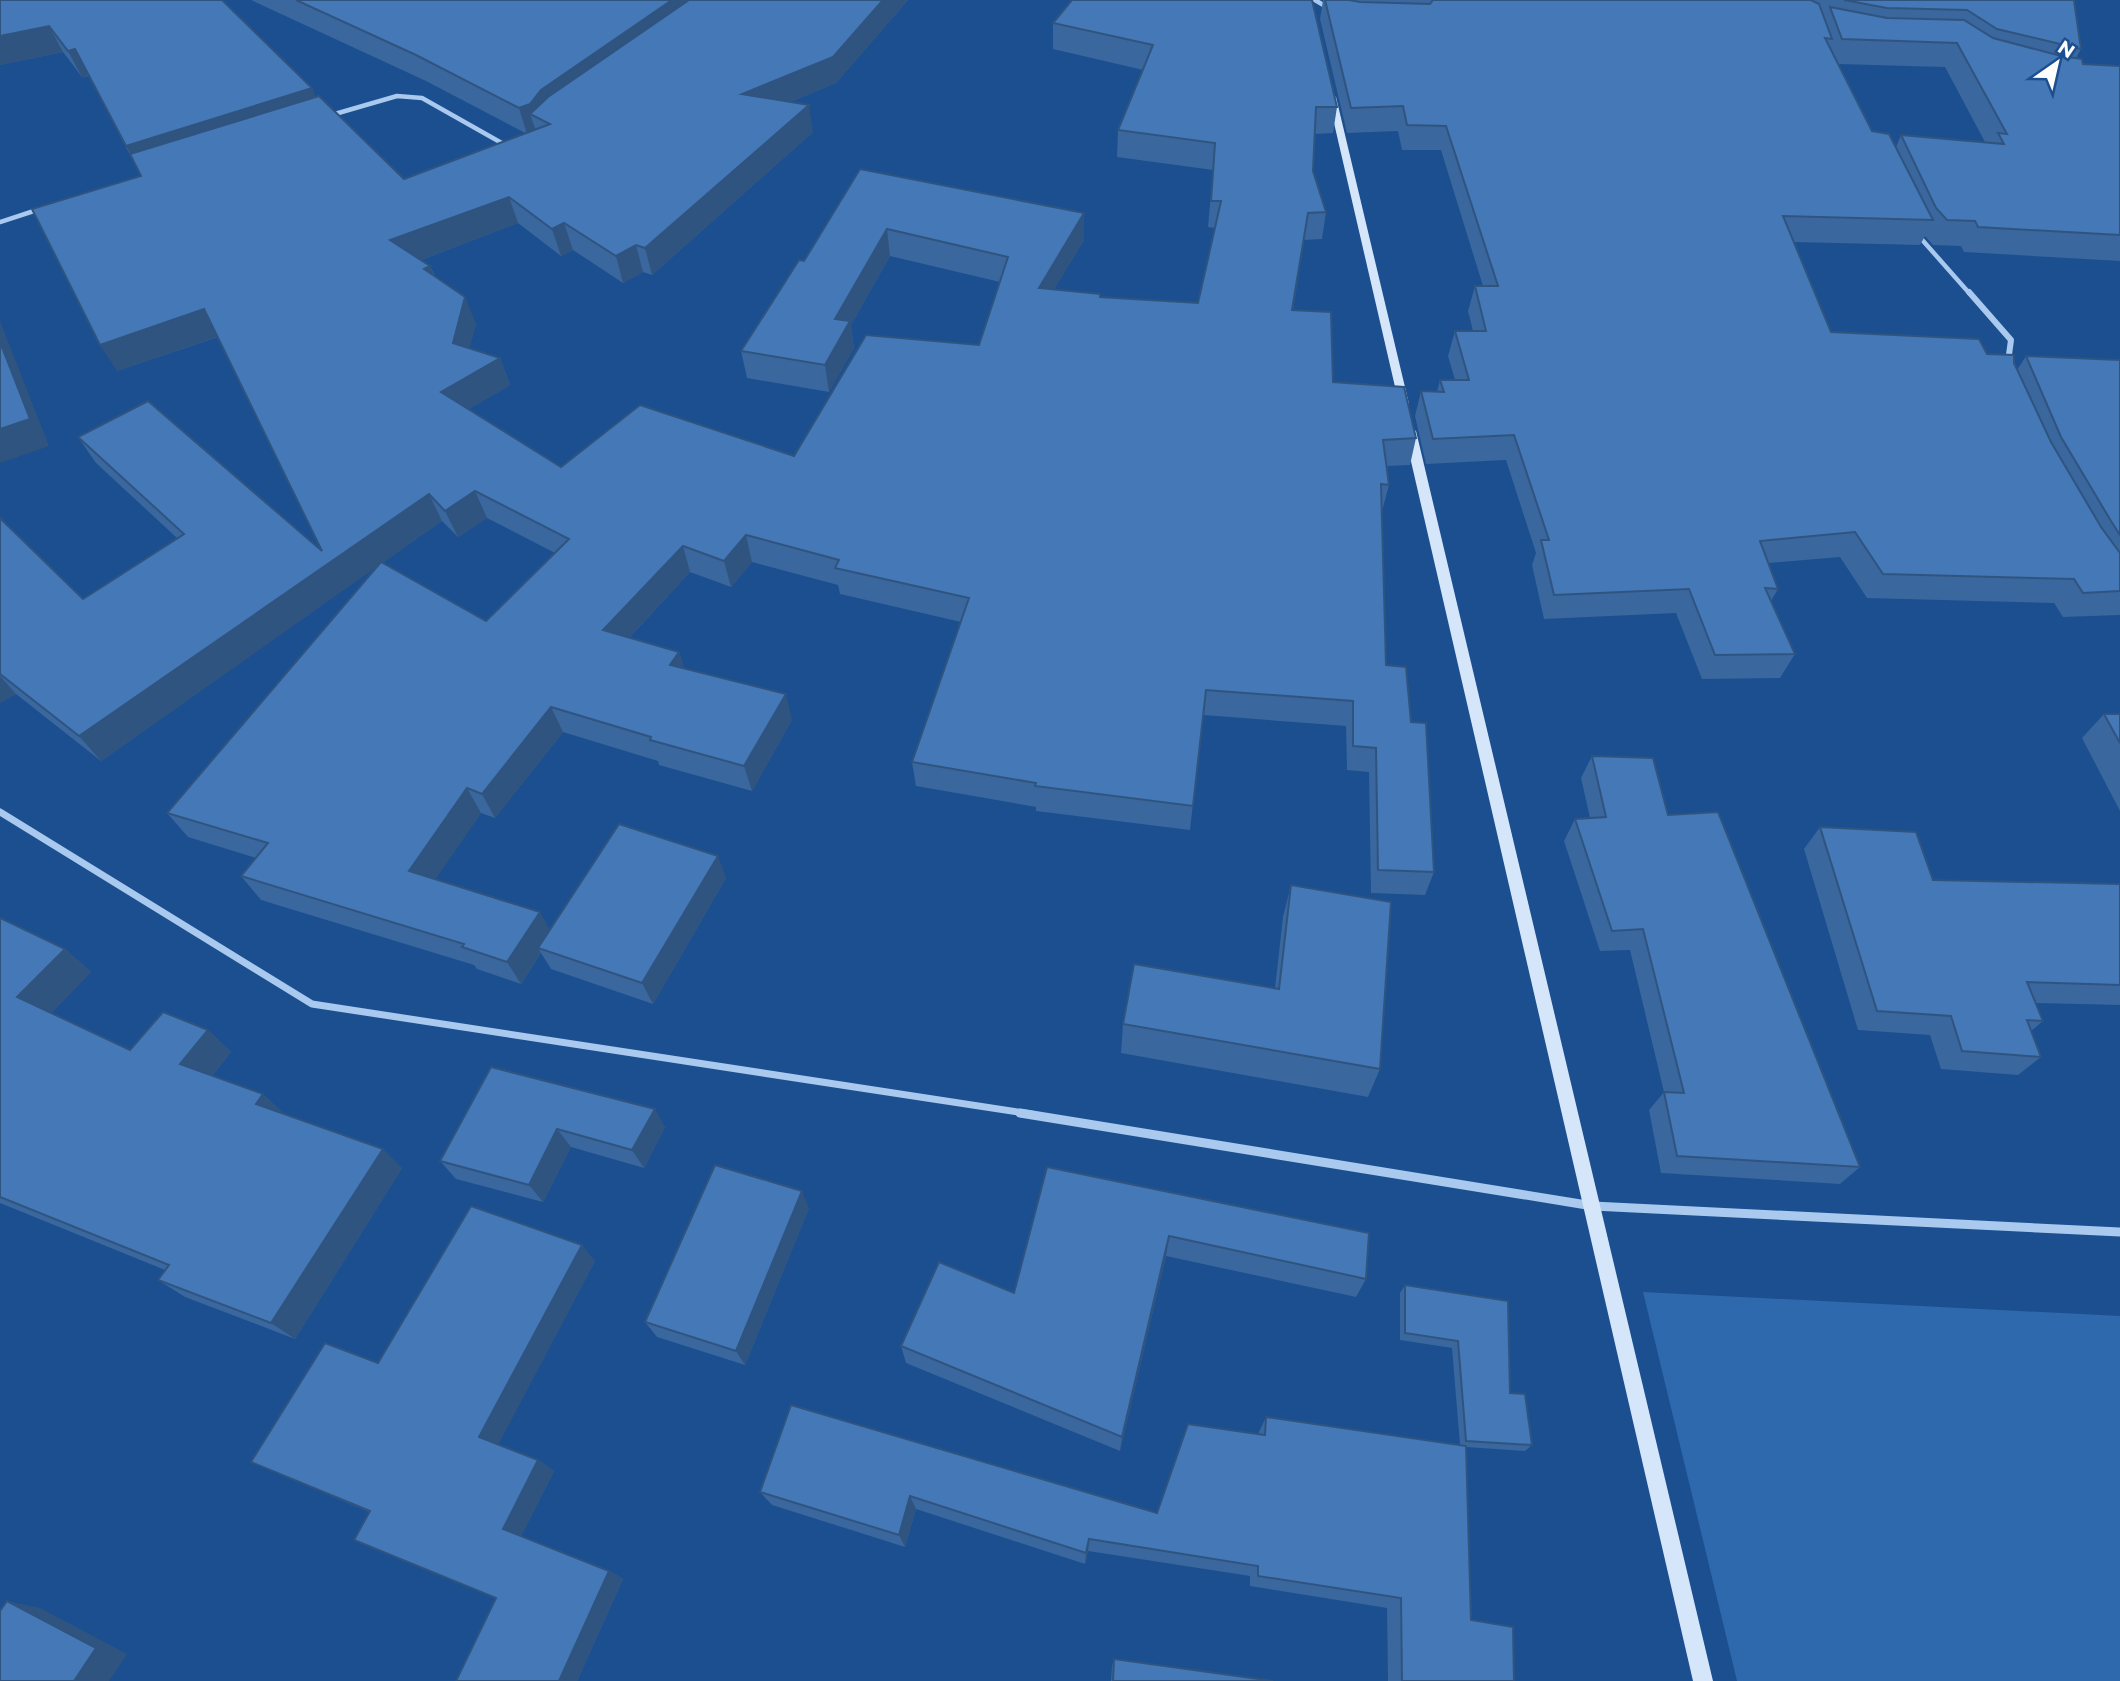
<svg xmlns="http://www.w3.org/2000/svg" width="2120" height="1681" font-family="Montserrat,sans-serif">
<style>
.green{fill:#2e69ad}
.lines{fill:none;stroke-linecap:round;stroke-linejoin:round}
.street-far3{stroke:#a9c9ee;stroke-width:4.5}
.street-far2{stroke:#a9c9ee;stroke-width:6}
.street-far1{stroke:#a9c9ee;stroke-width:7}
.street{stroke:#a9c9ee;stroke-width:9}
.secondary{fill:#d6e6fa;fill-rule:evenodd}
.wall{fill:#3a679d;fill-rule:evenodd}
.shaded-wall{fill:#305480}
.building{fill:#4478b7;stroke:#305480;stroke-width:2}
</style>
<rect width="100%" height="100%" fill="#1b4f8f"/>
<polygon class="green" points="1643,1292 2120,1316 2120,1681 1737,1681"/>
<g class="lines">
<g class="street-far3">
<polyline points="1315,0 1330,9"/>
<polyline points="328,116 397,96 422,98 507,146"/>
<polyline points="0,222 40,209"/>
<polyline points="1917,234 1970,294"/>
</g>
<polyline class="street-far2" points="1969,292 2011,340 2008,362"/>
<polyline class="street-far1" points="0,812 312,1004 1031,1114"/>
<polyline class="street" points="1020,1113 1593,1206 2120,1232"/>
<g class="secondary">
<polygon points="1332,94 1336,97 1409,404 1404,408 1399,404 1328,97"/>
<polygon points="1410,427 1416,431 1713,1681 1693,1681 1404,431"/>
</g>
</g>
<g class="wall">
<path d="M 0,0 L 312,88 L 315,97 L 404,179 L 525,133 L 426,81 L 251,0 L 908,0 L 836,83 L 790,102 L 813,132 L 652,275 L 643,272 L 623,283 L 573,250 L 561,256 L 518,223 L 421,260 L 430,266 L 435,276 L 476,324 L 469,348 L 500,358 L 510,385 L 469,409 L 561,467 L 794,456 L 979,345 L 1000,282 L 890,256 L 851,325 L 854,348 L 829,392 L 747,378 L 741,351 L 804,261 L 860,169 L 1084,213 L 1084,240 L 1054,289 L 1100,294 L 1100,297 L 1198,303 L 1215,228 L 1208,227 L 1213,170 L 1117,157 L 1118,130 L 1143,70 L 1053,49 L 1053,23 L 1072,0 L 1337,107 L 1333,133 L 1314,134 L 1313,171 L 1326,212 L 1322,239 L 1304,240 L 1293,310 L 1333,382 L 1416,438 L 1410,465 L 1387,466 L 1389,485 L 1382,511 L 1381,511 L 1386,665 L 1411,722 L 1434,872 L 1425,895 L 1371,893 L 1369,772 L 1347,770 L 1346,726 L 1203,715 L 1190,830 L 1036,811 L 1036,807 L 916,786 L 912,762 L 961,622 L 840,594 L 838,585 L 752,562 L 731,587 L 690,572 L 630,637 L 679,652 L 684,668 L 792,720 L 752,791 L 659,765 L 658,761 L 563,732 L 495,818 L 481,813 L 435,879 L 550,930 L 726,878 L 653,1004 L 551,969 L 541,953 L 521,984 L 477,969 L 474,965 L 261,900 L 241,876 L 256,858 L 188,837 L 167,813 L 376,567 L 101,761 L 16,694 L 0,703 L 0,518 L 83,599 L 177,538 L 96,463 L 78,437 L 322,551 L 218,337 L 117,371 L 141,176 L 89,76 L 82,77 L 63,52 L 0,65 ZM 487,518 L 555,553 L 486,621 L 382,563 L 442,521 L 458,537 Z"/>
<path d="M 1323,0 L 1349,0 L 1354,1 L 1354,0 L 2074,0 L 2081,49 L 2076,58 L 2083,64 L 2120,66 L 2120,261 L 1964,252 L 1961,246 L 1933,245 L 1925,236 L 1920,245 L 1794,242 L 1831,332 L 1987,354 L 2014,363 L 2017,370 L 2026,356 L 2120,360 L 2120,615 L 2063,617 L 2054,603 L 1867,598 L 1840,557 L 1769,563 L 1778,589 L 1771,601 L 1795,654 L 1780,678 L 1702,679 L 1676,613 L 1544,619 L 1532,565 L 1536,553 L 1506,460 L 1426,464 L 1415,416 L 1421,391 L 1437,392 L 1440,380 L 1455,380 L 1448,356 L 1455,331 L 1473,331 L 1468,311 L 1475,286 L 1483,286 L 1441,150 L 1402,150 L 1398,131 L 1347,133 L 1320,19 ZM 1838,64 L 1945,67 L 1985,142 L 1901,135 L 1896,147 L 1872,131 Z"/>
<polygon points="2104,714 2120,714 2120,811 2082,738"/>
<polygon points="1592,756 1668,815 1860,1167 1840,1184 1661,1173 1649,1110 1664,1092 1630,950 1600,951 1564,841 1575,819 1590,818 1581,778"/>
<polygon points="1820,827 1933,880 2120,884 2120,1005 2036,1003 2043,1021 2031,1031 2041,1057 2018,1075 1941,1069 1930,1035 1858,1030 1804,849"/>
<polygon points="1291,885 1380,1069 1368,1097 1121,1053 1123,1024 1275,988 1283,917"/>
<polygon points="0,918 65,949 91,972 51,1013 130,1050 208,1030 231,1052 212,1076 263,1094 284,1114 402,1168 295,1339 185,1297 158,1280 165,1270 0,1203"/>
<polygon points="491,1067 665,1127 644,1168 571,1147 543,1202 456,1179 440,1161"/>
<polygon points="1047,1167 1366,1279 1356,1297 1166,1256 1120,1451 906,1363 901,1346 1014,1293"/>
<polygon points="809,1208 745,1365 657,1337 645,1322"/>
<polygon points="595,1261 498,1444 538,1460 554,1471 521,1536 609,1571 623,1579 577,1681 456,1681 496,1598 369,1512 251,1462 378,1363"/>
<polygon points="1405,1285 1510,1393 1532,1445 1525,1451 1466,1447 1471,1620 1514,1681 1388,1681 1387,1608 1250,1586 1250,1576 1088,1551 1085,1564 916,1509 905,1547 772,1505 760,1492 791,1405 1157,1513 1258,1434 1266,1417 1460,1445 1452,1348 1400,1340 1400,1293"/>
<polygon points="1114,1659 1273,1681 1111,1681 1112,1666"/>
</g>
<g class="shaded-wall">
<polygon points="672,0 714,0 530,114 536,131 527,134 519,108 541,90"/>
<polygon points="883,0 908,0 836,83 746,120 742,94"/>
<polygon points="49,26 63,52 0,65 0,36"/>
<polygon points="75,49 89,75 82,77 68,51"/>
<polygon points="312,88 323,114 140,172 126,146"/>
<polygon points="809,105 813,132 652,275 645,248"/>
<polygon points="509,197 518,223 402,267 390,240"/>
<polygon points="1084,213 1084,240 1039,315 1039,288"/>
<polygon points="564,223 573,250 561,256 552,229"/>
<polygon points="887,229 890,256 851,325 854,348 829,392 825,365 835,319"/>
<polygon points="636,245 643,272 623,283 616,256"/>
<polygon points="430,266 441,293 424,269"/>
<polygon points="465,297 476,324 464,370 453,343"/>
<polygon points="204,309 220,336 117,371 100,345"/>
<polygon points="0,321 49,446 0,463"/>
<polygon points="500,358 510,385 452,419 441,392"/>
<polygon points="475,491 487,518 458,537 445,511"/>
<polygon points="429,494 442,521 101,761 79,736"/>
<polygon points="746,535 752,562 731,587 724,561"/>
<polygon points="683,546 690,572 613,655 603,630"/>
<polygon points="679,652 687,677 670,665"/>
<polygon points="0,676 16,694 0,703"/>
<polygon points="786,694 792,720 752,791 744,766"/>
<polygon points="551,707 563,732 495,818 482,794"/>
<polygon points="467,788 481,813 425,895 409,871"/>
<polygon points="718,856 726,878 653,1004 642,983"/>
<polygon points="540,912 553,935 538,948 541,953 521,984 507,962"/>
<polygon points="65,949 91,972 45,1020 17,997"/>
<polygon points="208,1030 231,1052 204,1086 180,1064"/>
<polygon points="263,1094 285,1115 256,1104"/>
<polygon points="655,1109 665,1127 644,1168 632,1150"/>
<polygon points="557,1129 571,1147 543,1202 529,1185"/>
<polygon points="383,1149 402,1168 295,1339 271,1323"/>
<polygon points="802,1191 809,1208 745,1365 736,1351"/>
<polygon points="1169,1236 1166,1256 1120,1451 1122,1437"/>
<polygon points="582,1245 595,1261 496,1449 479,1437"/>
<polygon points="538,1460 554,1471 520,1539 503,1529"/>
<polygon points="910,1496 916,1509 905,1547 899,1535"/>
<polygon points="1089,1539 1088,1551 1085,1564 1086,1553"/>
<polygon points="609,1571 623,1579 577,1681 559,1681"/>
<polygon points="7,1601 40,1608 127,1654 109,1681 74,1681"/>
</g>
<g class="building">
<polygon points="0,0 222,0 312,88 126,146 75,49 68,51 49,26 0,36"/>
<polygon points="296,0 672,0 541,90 530,104 519,108 416,55"/>
<polygon points="689,0 883,0 833,57 742,94 809,105 645,248 636,245 616,256 564,223 552,229 509,197 390,240 430,266 424,269 465,297 453,343 500,358 441,392 561,467 640,405 794,456 866,335 979,345 1008,257 887,229 835,319 850,321 825,365 741,351 799,260 804,261 860,169 1084,213 1039,288 1100,294 1100,297 1198,303 1221,201 1211,201 1215,143 1118,130 1153,45 1053,23 1072,0 1312,0 1337,107 1316,107 1313,171 1326,212 1308,213 1292,310 1331,312 1333,382 1404,387 1416,438 1383,440 1389,485 1381,484 1386,665 1406,667 1411,722 1426,723 1434,872 1378,870 1376,748 1353,746 1353,701 1206,690 1193,806 1035,786 1036,783 912,762 969,598 835,568 839,560 746,535 724,561 683,546 603,630 679,652 670,665 786,694 744,766 650,740 651,737 551,707 482,794 467,788 409,871 540,912 507,962 462,947 464,944 241,876 268,843 167,813 381,562 486,621 569,539 475,491 445,511 429,494 79,736 0,674 0,518 83,599 184,534 78,437 148,401 322,551 204,309 100,345 32,209 141,176 130,154 319,96 404,179 550,124 530,114 548,97"/>
<polygon points="1325,0 1349,0 1360,2 1430,4 1433,0 1811,0 1819,4 1832,39 1825,38 1872,131 1889,134 1933,220 1783,216 1831,332 1979,339 1987,354 2014,355 2014,363 2051,442 2101,527 2120,553 2120,591 2083,593 2074,579 1883,574 1855,532 1760,541 1778,589 1765,588 1795,654 1715,655 1689,589 1554,595 1541,540 1549,540 1514,435 1433,439 1421,391 1444,392 1440,380 1469,380 1455,331 1486,331 1475,286 1498,286 1446,126 1407,125 1403,106 1351,108"/>
<polygon points="1844,0 2074,0 2081,49 1997,29 1967,10 1887,8"/>
<polygon points="1830,7 1887,18 1964,20 1993,38 2061,56 2082,59 2083,64 2120,66 2120,235 1978,227 1975,221 1947,220 1936,208 1901,135 2004,144 1998,133 2007,134 1957,43 1842,39"/>
<polygon points="0,342 30,419 0,429"/>
<polygon points="2026,356 2120,360 2120,535 2111,521 2061,437"/>
<polygon points="2104,714 2120,714 2120,743"/>
<polygon points="1592,756 1653,758 1668,815 1718,812 1860,1167 1677,1156 1664,1092 1684,1093 1643,929 1612,931 1575,819 1606,817"/>
<polygon points="619,824 718,856 642,983 538,948"/>
<polygon points="1820,827 1916,832 1933,880 2120,884 2120,985 2027,982 2043,1021 2027,1020 2041,1057 1962,1051 1951,1016 1877,1011"/>
<polygon points="1291,885 1391,902 1380,1069 1123,1024 1134,964 1279,989"/>
<polygon points="0,918 65,949 17,997 130,1050 163,1012 208,1030 180,1064 263,1094 256,1104 383,1149 271,1323 158,1280 169,1265 0,1197"/>
<polygon points="491,1067 655,1109 632,1150 557,1129 529,1185 440,1161"/>
<polygon points="715,1165 802,1191 736,1351 645,1322"/>
<polygon points="1047,1167 1369,1233 1366,1279 1169,1236 1122,1437 901,1346 939,1262 1014,1293"/>
<polygon points="471,1206 582,1245 479,1437 538,1460 503,1529 609,1571 559,1681 456,1681 496,1598 354,1540 370,1511 251,1462 325,1343 378,1363"/>
<polygon points="1405,1285 1508,1301 1510,1393 1525,1394 1532,1445 1466,1441 1458,1341 1405,1333"/>
<polygon points="791,1405 1157,1513 1188,1424 1265,1435 1266,1417 1466,1446 1471,1620 1513,1627 1514,1681 1402,1681 1401,1598 1258,1576 1258,1566 1089,1539 1086,1553 910,1496 899,1535 760,1492"/>
<polygon points="7,1601 96,1648 74,1681 0,1681 0,1611"/>
<polygon points="1114,1659 1273,1681 1113,1681"/>
</g>
<g transform="translate(2057 63) rotate(34)" stroke="#1b4f8f" stroke-width="5" paint-order="stroke">
<path d="M0-5L12 26L0 18L-12 26Z" fill="#ffffff"/>
<text y="-10" font-size="19" font-weight="bold" text-anchor="middle" fill="#ffffff">N</text>
</g>
</svg>
